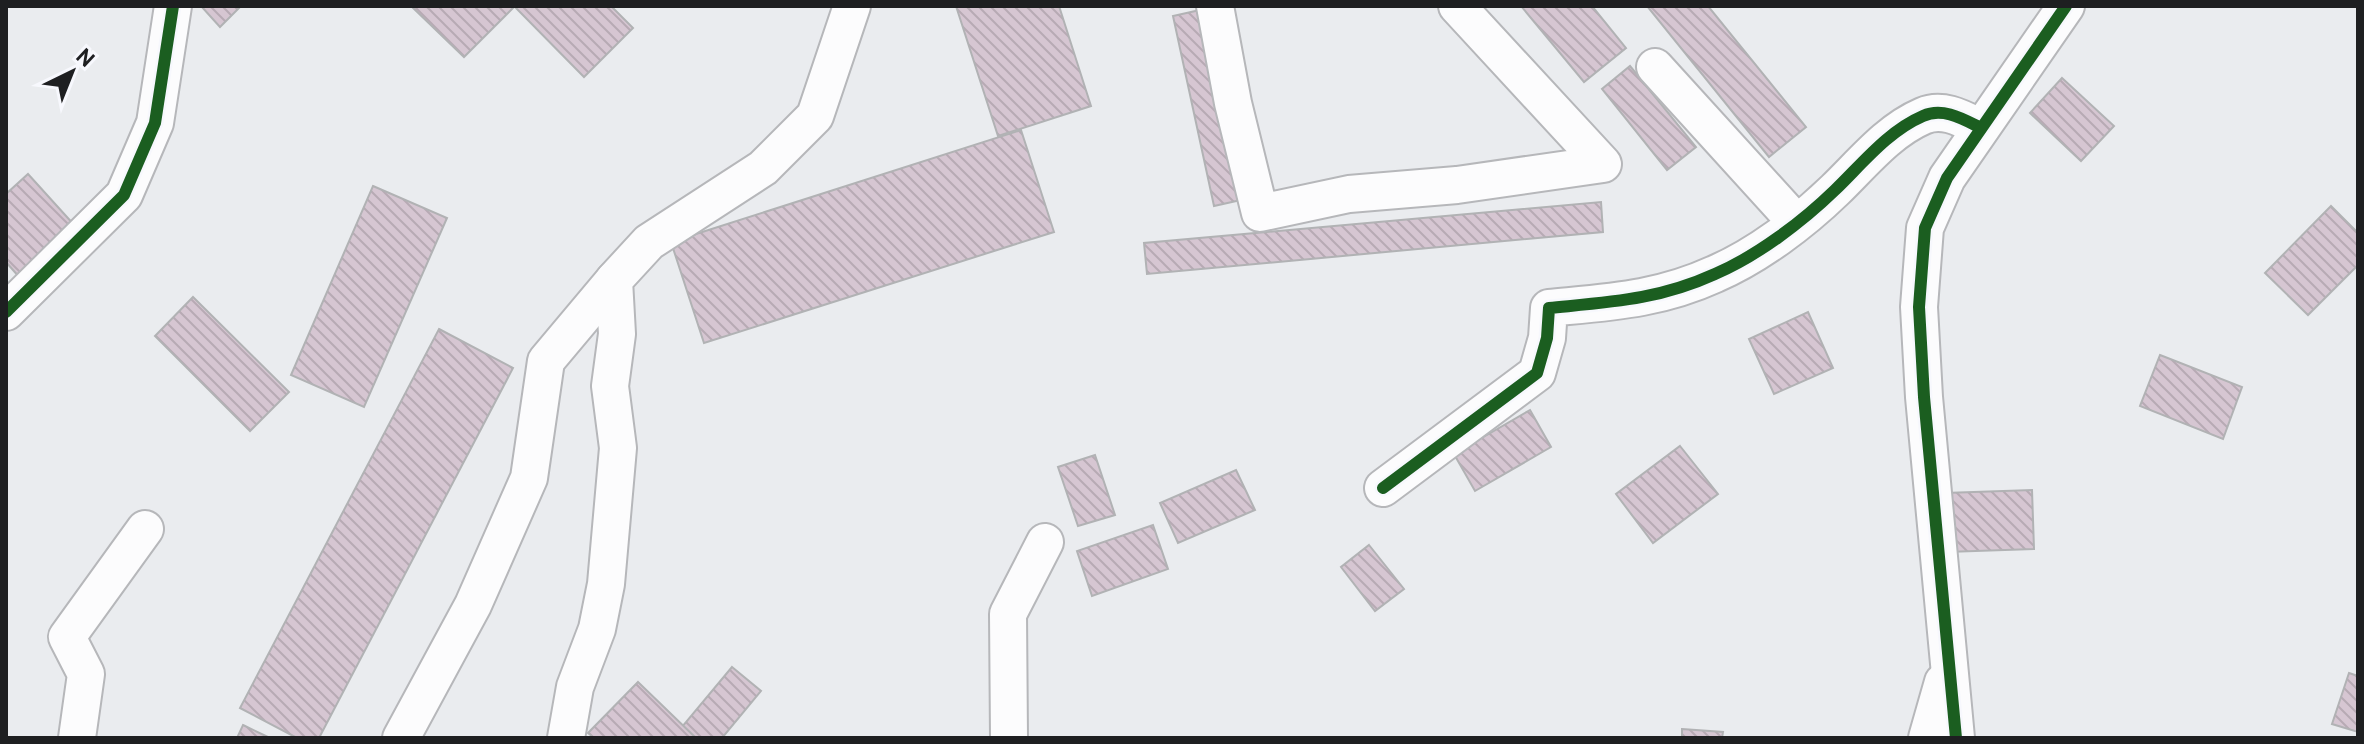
<svg xmlns="http://www.w3.org/2000/svg" width="2364" height="744" font-family="Overpass,sans-serif">
<style>
.building{fill:url(#building-back-hatch);stroke:#b1b2b4;stroke-width:2}
.lines{fill:none;stroke-linecap:round;stroke-linejoin:round}
.minor-casing{stroke:#b6b7ba;stroke-width:40}
.minor{stroke:#fcfcfd;stroke-width:36}
.cycleway-casing{stroke:#f7f8fd;stroke-width:17}
.cycleway{stroke:#1b5e20;stroke-width:12}
</style>
<defs>
<pattern id="building-back-hatch" width="6" height="6" patternUnits="userSpaceOnUse" patternTransform="scale(2)"><rect width="6" height="6" fill="#d6c6d2"/><path d="M-1 5l2 2M0 0l6 6M5-1l2 2" fill="none" stroke="#b7aab4"/></pattern>
</defs>
<rect width="100%" height="100%" fill="#eaecef"/>
<g class="building">
<polygon points="201,6 241,6 220,27"/>
<polygon points="411,6 511,6 513,8 464,57"/>
<polygon points="514,6 611,6 633,28 584,77"/>
<polygon points="956,6 1059,6 1091,106 998,136"/>
<polygon points="1521,6 1592,6 1626,48 1584,82"/>
<polygon points="1647,6 1708,6 1806,127 1769,157"/>
<polygon points="1200,10 1241,200 1214,206 1173,16"/>
<polygon points="1630,66 1696,147 1667,170 1602,89"/>
<polygon points="2062,78 2114,126 2081,161 2030,113"/>
<polygon points="1021,130 1054,232 704,343 671,242"/>
<polygon points="28,174 76,227 20,278 6,262 6,194"/>
<polygon points="373,186 447,218 364,407 291,375"/>
<polygon points="1601,202 1603,232 1147,274 1144,243"/>
<polygon points="2331,206 2358,233 2358,265 2308,315 2265,273"/>
<polygon points="193,297 289,392 250,431 155,336"/>
<polygon points="1808,312 1833,368 1774,394 1749,339"/>
<polygon points="439,329 513,368 319,738 297,738 240,708"/>
<polygon points="2160,355 2242,387 2223,439 2140,406"/>
<polygon points="1530,410 1551,447 1475,491 1454,454"/>
<polygon points="1680,446 1718,494 1653,543 1616,494"/>
<polygon points="1095,455 1115,515 1078,526 1058,467"/>
<polygon points="1236,470 1255,510 1178,543 1160,503"/>
<polygon points="2032,490 2034,549 1947,552 1945,493"/>
<polygon points="1153,525 1168,569 1092,596 1077,551"/>
<polygon points="1369,545 1404,589 1375,611 1341,567"/>
<polygon points="732,667 761,691 722,738 693,738 681,728"/>
<polygon points="2349,673 2358,676 2358,732 2332,724"/>
<polygon points="638,682 696,738 594,738 588,733"/>
<polygon points="243,725 270,738 237,738"/>
<polygon points="1682,729 1723,732 1722,738 1682,738"/>
</g>
<g class="lines">
<defs>
<g id="minor">
<polyline points="1215,6 1233,103 1260,213 1349,194 1457,185 1603,164 1457,6"/>
<polyline points="1655,67 1796,222"/>
<polyline points="6,312 124,195 155,123 173,6"/>
<path d="M 1383,488 L 1537,373 L 1547,338 L 1549,308 C 1610,302 1658,300 1715,274 C 1757,256 1802,222 1835,190 C 1862,164 1888,131 1923,116 C 1943,107 1963,119 1981,128"/>
<polyline points="77,738 86,674 67,637 145,529"/>
<polyline points="401,738 473,605 529,478 546,361 614,280"/>
<polyline points="566,738 575,687 597,629 606,584 618,448 610,386 617,334 614,280 649,242 763,168 815,116 852,6"/>
<polyline points="1009,738 1008,614 1045,542"/>
<polyline points="1927,738 1943,682"/>
<polyline points="1956,738 1924,397 1919,307 1925,228 1947,178 2066,6"/>
</g>
</defs>
<use href="#minor" class="minor-casing"/>
<use href="#minor" class="minor"/>
<defs>
<g id="cycleway">
<polyline points="6,312 124,195 155,123 173,6"/>
<path d="M 1383,488 L 1537,373 L 1547,338 L 1549,308 C 1610,302 1658,300 1715,274 C 1757,256 1802,222 1835,190 C 1862,164 1888,131 1923,116 C 1943,107 1963,119 1981,128"/>
<polyline points="1956,738 1924,397 1919,307 1925,228 1947,178 2066,6"/>
</g>
</defs>
<use href="#cycleway" class="cycleway-casing"/>
<use href="#cycleway" class="cycleway"/>
</g>
<rect width="2364" height="744" fill="none" stroke="#1e1f21" stroke-width="16"/>
<g transform="translate(72 72) rotate(43)" stroke="#f7f8fd" stroke-width="6" paint-order="stroke">
<path d="M0-6L14 30L0 20L-14 30Z" fill="#1e1f21"/>
<text y="-12" font-size="22" font-weight="bold" text-anchor="middle" fill="#1e1f21">N</text>
</g>
</svg>
